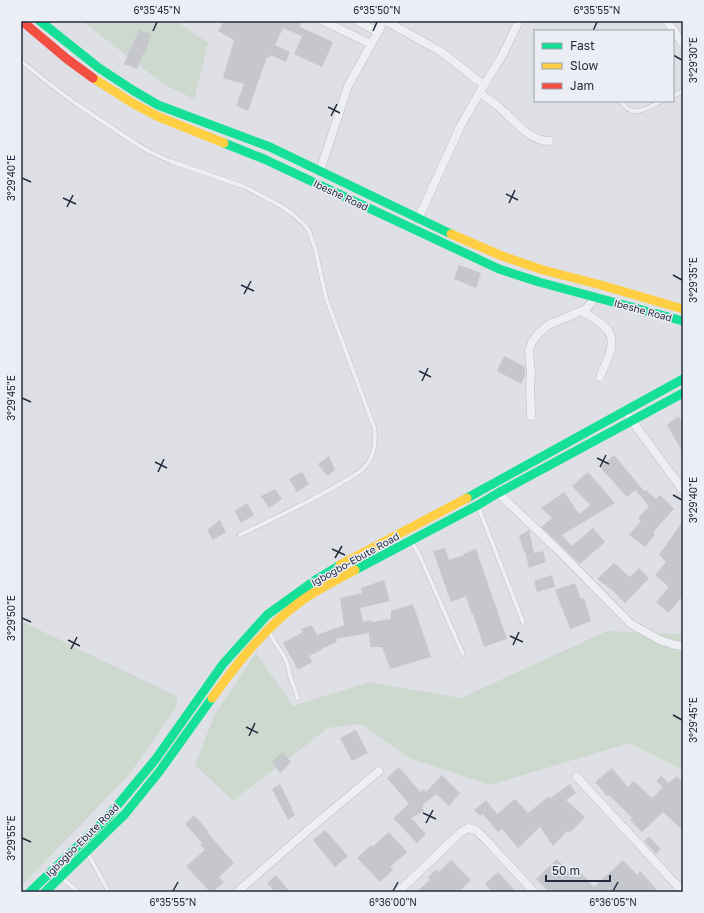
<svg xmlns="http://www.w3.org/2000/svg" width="704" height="913" font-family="'Golos Text',sans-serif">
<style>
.green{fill:#cdd8cf}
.building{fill:#c5c7cc}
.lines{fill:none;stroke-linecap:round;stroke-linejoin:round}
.lane-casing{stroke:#bdbec3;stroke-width:5}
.street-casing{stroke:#bdbec3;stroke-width:9}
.lane{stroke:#eeeff2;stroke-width:4}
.street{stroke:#eeeff2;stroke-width:8}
.fast{stroke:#16e098;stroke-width:9}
.slow{stroke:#ffcf43;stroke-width:9}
.jam{stroke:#f24e42;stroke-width:9}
.ticks{fill:none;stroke:#252b3f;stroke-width:1.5}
.labels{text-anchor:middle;stroke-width:3;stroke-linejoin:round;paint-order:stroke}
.street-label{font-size:10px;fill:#252b3f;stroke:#eceef5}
.neatline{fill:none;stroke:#252b3f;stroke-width:1.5}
.ticks-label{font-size:10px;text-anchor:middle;fill:#252b3f}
</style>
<rect width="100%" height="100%" fill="#dfe0e5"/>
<g class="green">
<polygon points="82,21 176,21 208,43 194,99 165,85"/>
<polygon points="21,621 178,697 175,709 129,775 21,886"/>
<polygon points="607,631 683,634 683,770 629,743 490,785 409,758 361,724 328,728 233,801 195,765 215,714 256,653 293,706 369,682 461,698"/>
</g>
<g class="building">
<polygon points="224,21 302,21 300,27 333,42 322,67 294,54 302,36 283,28 275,45 290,52 286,62 270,55 269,58 267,57 248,111 236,106 244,84 223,78 234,40 218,31"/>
<polygon points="139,30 151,34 145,54 143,54 137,69 124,64"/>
<polygon points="459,265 481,273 476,288 454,279"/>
<polygon points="504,356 525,367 525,376 521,384 497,371"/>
<polygon points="678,416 683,422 683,453 667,425"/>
<polygon points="614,455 644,491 646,490 656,499 660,495 674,509 653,532 655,535 645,547 629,535 641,521 638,518 649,506 635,490 627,497 600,467"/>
<polygon points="329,456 335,470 327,476 318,464"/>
<polygon points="302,472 309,484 297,492 289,479"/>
<polygon points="588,472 615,503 562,535 572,546 593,528 605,542 580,564 541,527 552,518 541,508 564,492 579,514 590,505 572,486"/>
<polygon points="275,489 282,499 269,508 261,496"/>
<polygon points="247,503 254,515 241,523 235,511"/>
<polygon points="220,520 226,532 213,540 207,530"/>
<polygon points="683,521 683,596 668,613 656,602 669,587 655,575 666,562 659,555"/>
<polygon points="529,530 534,553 543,551 546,562 529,568 525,551 524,552 519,536"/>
<polygon points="445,548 449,560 464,555 463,554 476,549 507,639 484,647 473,614 472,615 466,596 451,602 433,551"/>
<polygon points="614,563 630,577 639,568 649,578 625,603 611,589 597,579"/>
<polygon points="552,575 555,587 537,592 534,581"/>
<polygon points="384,580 390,601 360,608 363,622 372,620 372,622 391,619 391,611 413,604 431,657 390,669 382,647 370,647 369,633 336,639 337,642 323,648 323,649 309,656 312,662 298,670 283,643 303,632 301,629 312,625 317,635 344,625 340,598 362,593 361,588"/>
<polygon points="575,583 581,599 584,598 591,621 570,629 555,590"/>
<polygon points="356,730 368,753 352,761 340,738"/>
<polygon points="283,752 291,762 280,773 272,762"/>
<polygon points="399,767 420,792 424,789 426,792 442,775 460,793 449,806 436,794 422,806 424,811 411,818 426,834 417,843 393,818 409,804 387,778"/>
<polygon points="612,768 628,787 634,781 652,798 663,787 656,781 661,776 669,783 677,776 683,783 683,831 663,812 642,832 630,820 632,818 609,795 607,796 595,782"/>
<polygon points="280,784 295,815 288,820 272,789"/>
<polygon points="570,784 576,793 566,800 585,817 570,833 567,831 553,846 540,827 518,848 502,829 498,832 483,814 480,816 474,810 486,800 497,814 515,799 528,813 549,796 550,798"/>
<polygon points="194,815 208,831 207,832 234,863 219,877 224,882 213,892 210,892 186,866 205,850 200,845 202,843 185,824"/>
<polygon points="325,830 348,856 335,867 313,840"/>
<polygon points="389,832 407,852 390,867 393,870 380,882 357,858 371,845 372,847"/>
<polygon points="649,836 661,849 656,854 644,841"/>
<polygon points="557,859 572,875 578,870 594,887 623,860 637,875 640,871 659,892 549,892 536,879"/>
<polygon points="451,860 471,880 459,892 416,892 430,880 428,877 437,869 439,872"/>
<polygon points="498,872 516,892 492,892 485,884"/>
<polygon points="276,875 290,892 275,892 267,883"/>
</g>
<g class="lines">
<defs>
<g id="lane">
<path d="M 21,61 L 47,82 L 75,103 L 138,145 L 150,152 L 170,161 L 245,187 L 281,206 L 291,213 L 303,223 L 309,231 L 315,248 L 322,280 L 326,298 L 374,427 C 376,439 375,452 368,463 C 362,472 351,478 341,483 C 309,503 274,518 240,535"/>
<polyline points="673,96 683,91"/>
<path d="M 621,101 C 632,120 647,108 662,101"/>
<polyline points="478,506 523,622"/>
<polyline points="411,541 419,554 463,654"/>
<polyline points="268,631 285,658 288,666 290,676 298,698"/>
<polyline points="87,852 109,892"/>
<polyline points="61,877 78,892"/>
</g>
<g id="street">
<polyline points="323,21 371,44"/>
<polyline points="357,21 378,32"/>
<polyline points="386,21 440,51 484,85"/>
<polyline points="667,21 683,44"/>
<path d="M 480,93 C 486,98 494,102 500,108 C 514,120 529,141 549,141"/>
<polyline points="320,171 348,86 378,32 383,21"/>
<polyline points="418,219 461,125 484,85 502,56 519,21"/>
<path d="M 582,311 C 590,316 604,324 609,332 C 617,345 605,364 600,377"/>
<polyline points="531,416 530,384 531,373 529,351 532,342 538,334 548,325 586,309 591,303 595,297"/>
<polyline points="629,417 683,490"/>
<polyline points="498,493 557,549 631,624 660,640 675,645 683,646"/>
<polyline points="577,777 683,892"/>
<polyline points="237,892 307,831 379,771"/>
<polyline points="398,892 461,832 468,828 476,830 489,843 534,892"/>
</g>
</defs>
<use href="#lane" class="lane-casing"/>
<use href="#street" class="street-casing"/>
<use href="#lane" class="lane"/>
<use href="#street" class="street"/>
<g class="fast">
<polyline points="40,21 99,68 134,91 158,105 270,147 451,234"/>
<polyline points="224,143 264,159 499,269 539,282 683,321"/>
<polyline points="467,498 683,379"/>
<polyline points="355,570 478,505 498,493 683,393"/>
<polyline points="30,892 106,819 155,760 223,664 267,615 317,579 340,565"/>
<polyline points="45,892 125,814 159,772 212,698"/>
</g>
<g class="slow">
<polyline points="93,78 134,104 159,117 224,143"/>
<polyline points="451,234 502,256 543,270 601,285 683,309"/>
<polyline points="340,565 467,498"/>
<path d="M 212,698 C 238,662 267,625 304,599 C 320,588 338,579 355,570"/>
</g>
<polyline class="jam" points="22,21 67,59 93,78"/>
</g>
<path class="ticks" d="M 153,31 L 157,22M 373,31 L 377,22M 593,31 L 597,22M 673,55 L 682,60M 328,107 L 340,113M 331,116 L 337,104M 22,178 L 31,182M 506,194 L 518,200M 63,198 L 76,204M 509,203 L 515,190M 67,207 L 73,195M 673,275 L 682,280M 241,285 L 254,291M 244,294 L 251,281M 419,371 L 431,377M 422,381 L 428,368M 22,398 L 31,402M 597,458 L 609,464M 155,462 L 167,468M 600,467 L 606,455M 158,472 L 164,459M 673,495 L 682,500M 332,549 L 345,555M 335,558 L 342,546M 22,618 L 31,622M 510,636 L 523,642M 68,640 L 80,646M 513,645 L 519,632M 71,649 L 77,637M 673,715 L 682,720M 246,727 L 258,733M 249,736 L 255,723M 423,813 L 436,819M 426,823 L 433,810M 22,838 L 31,842M 173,891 L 178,882M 393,891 L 398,882M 613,891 L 618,882"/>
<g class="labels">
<g class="street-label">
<text transform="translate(341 195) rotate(25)" y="4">Ibeshe Road</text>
<text transform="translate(643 310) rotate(15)" y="4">Ibeshe Road</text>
<text transform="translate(355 559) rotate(-29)" y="4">Igbogbo-Ebute Road</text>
<text transform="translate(82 840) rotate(-45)" y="4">Igbogbo-Ebute Road</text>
</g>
</g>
<rect width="704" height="913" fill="none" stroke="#eceef5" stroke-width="44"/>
<rect x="534" y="30" width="140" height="72" fill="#eceef5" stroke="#9ca0ac"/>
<rect x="542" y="43" width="20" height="6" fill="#16e098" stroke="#9ca0ac"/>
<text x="570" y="50" font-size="12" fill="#252b3f">Fast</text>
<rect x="542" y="63" width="20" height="6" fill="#ffcf43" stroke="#9ca0ac"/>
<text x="570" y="70" font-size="12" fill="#252b3f">Slow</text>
<rect x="542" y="83" width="20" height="6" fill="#f24e42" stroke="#9ca0ac"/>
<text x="570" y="90" font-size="12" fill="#252b3f">Jam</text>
<path d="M546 875v6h64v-6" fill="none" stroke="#252b3f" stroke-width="2"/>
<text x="552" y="875" font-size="12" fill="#252b3f" stroke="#eceef5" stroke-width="3" paint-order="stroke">50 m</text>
<rect x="22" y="22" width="660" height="869" class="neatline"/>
<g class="ticks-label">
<text x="157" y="14">6°35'45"N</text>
<text x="377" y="14">6°35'50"N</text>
<text x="597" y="14">6°35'55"N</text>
<text transform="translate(693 60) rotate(-90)" y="4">3°29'30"E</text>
<text transform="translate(11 178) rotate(-90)" y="4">3°29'40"E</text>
<text transform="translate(693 280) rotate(-90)" y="4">3°29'35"E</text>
<text transform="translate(11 398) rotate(-90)" y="4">3°29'45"E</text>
<text transform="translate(693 500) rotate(-90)" y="4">3°29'40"E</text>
<text transform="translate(11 618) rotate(-90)" y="4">3°29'50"E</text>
<text transform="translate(693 720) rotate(-90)" y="4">3°29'45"E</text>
<text transform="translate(11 838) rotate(-90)" y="4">3°29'55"E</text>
<text x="173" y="906">6°35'55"N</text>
<text x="393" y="906">6°36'00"N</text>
<text x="613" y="906">6°36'05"N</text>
</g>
</svg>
